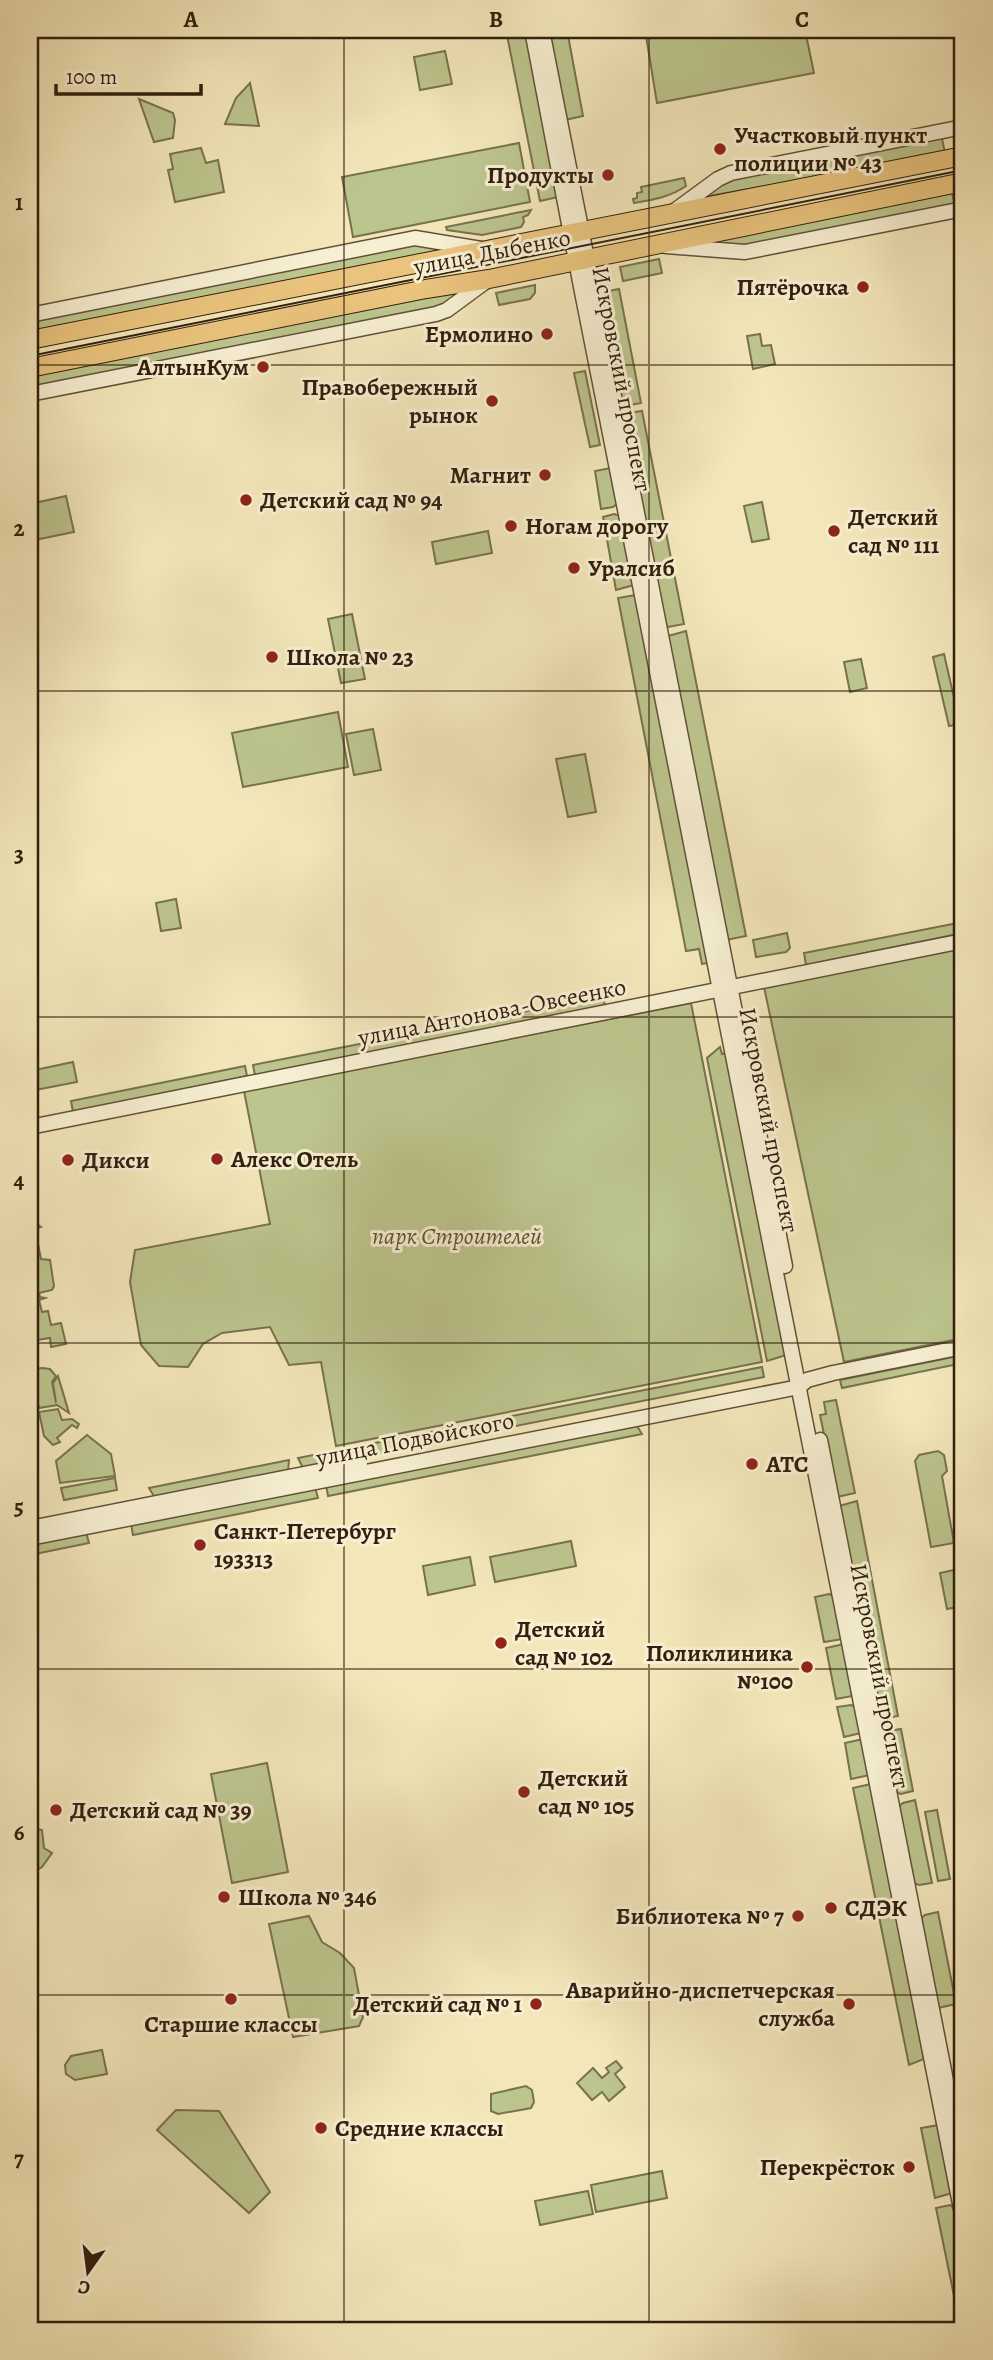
<svg xmlns="http://www.w3.org/2000/svg" width="993" height="2360" font-family="Alegreya,serif">
<style>
.green{fill:#bdc58e;stroke:#78724e;stroke-width:2}
.lines{fill:none;stroke-linecap:round;stroke-linejoin:round}
.minor-casing{stroke:#625138;stroke-width:17}
.major-casing{stroke:#321f0d;stroke-width:20}
.minor{stroke:#f7efd2;stroke-width:14}
.major{stroke:#eac47d;stroke-width:18}
.tram{stroke:#321f0d;stroke-width:2}
.grid{fill:none;stroke:#321f0d;stroke-width:2;stroke-opacity:0.55}
.poi-dot{fill:#8f2418;stroke:#f7efd2;stroke-width:2.5}
.labels{text-anchor:middle;stroke-width:6;stroke-linejoin:round;paint-order:stroke}
.poi-label{font-size:24px;font-weight:bold;fill:#321f0d;stroke:#f7efd2;text-anchor:start}
.street-label{font-size:24px;fill:#321f0d;stroke:#f7efd2}
.park-label{font-size:24px;font-style:italic;fill:#5c5134;stroke:#f7efd2}
.neatline{fill:none;stroke:#321f0d;stroke-width:2.5}
.grid-label{font-size:23px;text-anchor:middle;font-weight:bold;fill:#321f0d}
</style>
<rect width="100%" height="100%" fill="#f3e7ba"/>
<filter id="stains"><feTurbulence type="fractalNoise" baseFrequency=".00286" numOctaves="4"/><feColorMatrix values="0 0 0 0 .2 0 0 0 0 .09 0 0 0 0 .02 0 0 0 .5 -.17"/></filter>
<radialGradient id="worn" r=".72"><stop offset=".6" stop-color="#630" stop-opacity="0"/><stop offset="1" stop-color="#630" stop-opacity=".3"/></radialGradient>
<g class="green">
<polygon points="506,30 525,30 558,197 540,201"/>
<polygon points="547,30 567,30 583,116 565,120"/>
<polygon points="645,30 805,30 814,73 657,103"/>
<polygon points="445,51 452,84 420,90 414,57"/>
<polygon points="250,83 259,126 225,124 236,98"/>
<polygon points="139,99 173,113 175,120 173,138 154,142"/>
<polygon points="942,138 945,154 709,196 710,191 732,179"/>
<polygon points="519,143 530,202 353,237 342,177"/>
<polygon points="201,148 206,163 218,160 224,192 175,202 168,170 173,169 170,154"/>
<path d="M 684,178 L 686,186 C 670,197 653,200 634,203 L 633,199 L 637,198 L 637,193 L 642,192 L 641,187 Z"/>
<polygon points="951,190 955,204 745,246 716,242 716,240"/>
<polygon points="531,210 528,215 523,217 524,222 521,227 482,235 447,230 446,227"/>
<polygon points="419,243 443,248 418,259 30,335 30,320"/>
<polygon points="659,259 662,273 623,281 620,267"/>
<polygon points="535,285 535,293 530,299 499,305 496,293"/>
<polygon points="619,289 641,403 620,407 598,293"/>
<polygon points="453,293 455,296 444,305 30,388 30,373 426,294"/>
<polygon points="760,334 762,346 771,345 775,364 753,369 747,336"/>
<polygon points="585,371 600,445 590,447 574,373"/>
<polygon points="642,411 684,624 668,627 666,626 622,414"/>
<polygon points="611,468 618,503 613,507 601,509 595,471"/>
<polygon points="66,496 74,532 30,541 30,504"/>
<polygon points="762,502 769,539 752,542 744,506"/>
<polygon points="614,514 621,516 634,585 616,590 603,517"/>
<polygon points="488,531 492,553 436,564 432,542"/>
<polygon points="636,595 709,963 702,964 699,949 686,951 618,598"/>
<polygon points="352,614 365,679 341,683 328,619"/>
<polygon points="686,631 746,936 726,940 668,636"/>
<polygon points="944,654 960,724 949,726 933,657"/>
<polygon points="861,659 867,688 850,692 844,662"/>
<polygon points="338,712 348,767 243,787 232,733"/>
<polygon points="373,729 381,770 354,775 346,734"/>
<polygon points="585,754 596,812 568,817 556,759"/>
<polygon points="176,899 181,928 161,931 156,903"/>
<polygon points="963,922 963,933 806,965 804,953"/>
<polygon points="787,933 790,948 786,952 756,957 753,940"/>
<polygon points="963,948 963,1338 844,1362 764,987"/>
<polygon points="603,996 605,1006 255,1075 253,1065"/>
<polygon points="691,1003 762,1362 336,1446 321,1362 289,1365 270,1327 222,1333 203,1344 188,1367 159,1366 141,1345 130,1282 135,1250 270,1224 244,1091"/>
<polygon points="720,1047 722,1054 727,1053 786,1355 767,1361 707,1058"/>
<polygon points="73,1062 77,1082 30,1091 30,1071"/>
<polygon points="245,1066 247,1076 73,1112 71,1101"/>
<polygon points="37,1224 41,1227 35,1229 41,1259 50,1260 54,1286 52,1290 39,1293 40,1297 45,1298 39,1300 42,1312 48,1311 51,1325 61,1323 66,1344 51,1347 50,1338 37,1340 37,1349 30,1353 30,1226"/>
<polygon points="963,1355 963,1363 842,1388 840,1380"/>
<polygon points="762,1367 764,1377 303,1468 298,1458"/>
<polygon points="42,1368 50,1369 56,1376 52,1382 56,1403 53,1383 58,1376 69,1413 57,1405 39,1408 30,1370"/>
<polygon points="836,1400 855,1493 837,1497 820,1415 826,1414 824,1402"/>
<polygon points="58,1409 62,1420 72,1419 79,1424 77,1428 72,1425 57,1438 60,1442 53,1445 44,1436 39,1412"/>
<polygon points="637,1426 642,1434 328,1496 326,1485"/>
<polygon points="87,1435 111,1454 115,1476 60,1483 56,1461"/>
<polygon points="938,1451 944,1455 947,1471 942,1476 954,1543 931,1547 915,1461 919,1455"/>
<polygon points="289,1460 288,1471 155,1498 149,1488"/>
<polygon points="115,1478 117,1490 64,1500 61,1488"/>
<polygon points="315,1487 318,1498 133,1535 131,1524"/>
<polygon points="857,1501 898,1716 880,1719 839,1506"/>
<polygon points="86,1532 89,1543 30,1555 30,1543"/>
<polygon points="571,1541 576,1566 495,1582 490,1557"/>
<polygon points="470,1557 475,1585 428,1595 423,1566"/>
<polygon points="963,1568 963,1606 947,1609 940,1573"/>
<polygon points="829,1594 834,1596 843,1639 824,1642 815,1597"/>
<polygon points="844,1644 852,1696 836,1699 826,1648"/>
<polygon points="851,1705 856,1707 861,1733 844,1737 837,1707"/>
<polygon points="901,1729 913,1791 901,1794 895,1792 884,1737 888,1736 888,1731"/>
<polygon points="863,1739 870,1775 851,1779 845,1743"/>
<polygon points="267,1763 288,1872 232,1883 211,1774"/>
<polygon points="871,1784 924,2059 909,2065 853,1788"/>
<polygon points="915,1800 932,1883 919,1885 913,1883 898,1807 903,1803"/>
<polygon points="937,1810 950,1879 938,1881 925,1812"/>
<polygon points="33,1828 42,1830 44,1848 52,1853 42,1867 30,1874 30,1838"/>
<polygon points="938,1912 956,2004 938,2008 920,1919 925,1915"/>
<polygon points="309,1916 322,1942 340,1953 354,1968 363,2017 359,2026 293,2037 269,1924"/>
<polygon points="102,2050 107,2074 75,2080 66,2074 65,2065 71,2056"/>
<polygon points="616,2061 622,2068 615,2074 625,2087 609,2101 602,2092 592,2100 577,2083 593,2068 602,2078 609,2072 606,2068"/>
<polygon points="526,2086 532,2090 534,2102 531,2108 498,2114 491,2111 491,2094"/>
<polygon points="176,2110 219,2111 270,2192 249,2213 157,2130"/>
<polygon points="939,2125 952,2193 935,2198 921,2128"/>
<polygon points="662,2171 667,2198 596,2212 591,2185"/>
<polygon points="588,2191 593,2214 540,2225 535,2201"/>
<polygon points="950,2205 955,2209 963,2249 963,2330 961,2330 936,2208"/>
</g>
<g class="lines">
<defs>
<g id="minor">
<polyline points="532,30 582,292 963,2219"/>
<polyline points="542,30 785,1266"/>
<polyline points="673,212 718,179 731,173 963,127"/>
<polyline points="666,246 745,252 963,209"/>
<polyline points="30,315 415,238 481,249"/>
<polyline points="30,394 436,314 447,310 489,279"/>
<polyline points="30,1127 963,941"/>
<polyline points="820,1440 963,2167"/>
<polyline points="30,1528 360,1463"/>
<polyline points="30,1538 799,1387 807,1380 833,1373 963,1347"/>
</g>
<g id="major">
<polyline points="30,340 963,156"/>
<polyline points="30,368 426,289 489,279 963,182"/>
</g>
</defs>
<use href="#minor" class="minor-casing"/>
<use href="#major" class="major-casing"/>
<use href="#minor" class="minor"/>
<use href="#major" class="major"/>
<polyline class="tram" points="30,356 963,170"/>
</g>
<path class="grid" d="M 344,30 L 344,2330M 649,30 L 649,2330M 30,365 L 963,365M 30,691 L 963,691M 30,1017 L 963,1017M 30,1343 L 963,1343M 30,1669 L 963,1669M 30,1995 L 963,1995"/>
<g class="poi-dot">
<circle cx="720" cy="149" r="7"/>
<circle cx="608" cy="175" r="7"/>
<circle cx="863" cy="287" r="7"/>
<circle cx="547" cy="334" r="7"/>
<circle cx="263" cy="367" r="7"/>
<circle cx="492" cy="401" r="7"/>
<circle cx="545" cy="475" r="7"/>
<circle cx="246" cy="500" r="7"/>
<circle cx="511" cy="526" r="7"/>
<circle cx="834" cy="531" r="7"/>
<circle cx="574" cy="568" r="7"/>
<circle cx="272" cy="657" r="7"/>
<circle cx="217" cy="1159" r="7"/>
<circle cx="68" cy="1160" r="7"/>
<circle cx="752" cy="1464" r="7"/>
<circle cx="200" cy="1545" r="7"/>
<circle cx="501" cy="1643" r="7"/>
<circle cx="807" cy="1667" r="7"/>
<circle cx="524" cy="1792" r="7"/>
<circle cx="56" cy="1810" r="7"/>
<circle cx="224" cy="1897" r="7"/>
<circle cx="831" cy="1908" r="7"/>
<circle cx="798" cy="1916" r="7"/>
<circle cx="231" cy="1999" r="7"/>
<circle cx="536" cy="2004" r="7"/>
<circle cx="849" cy="2004" r="7"/>
<circle cx="321" cy="2128" r="7"/>
<circle cx="909" cy="2167" r="7"/>
</g>
<g class="labels">
<g class="poi-label">
<text x="734" y="143">Участковый пункт<tspan x="734" dy="28">полиции № 43</tspan></text>
<text x="594" y="183" text-anchor="end">Продукты</text>
<text x="849" y="295" text-anchor="end">Пятёрочка</text>
<text x="533" y="342" text-anchor="end">Ермолино</text>
<text x="249" y="375" text-anchor="end">АлтынКум</text>
<text x="478" y="395" text-anchor="end">Правобережный<tspan x="478" dy="28">рынок</tspan></text>
<text x="531" y="483" text-anchor="end">Магнит</text>
<text x="260" y="508">Детский сад № 94</text>
<text x="848" y="525">Детский<tspan x="848" dy="28">сад № 111</tspan></text>
<text x="525" y="534">Ногам дорогу</text>
<text x="588" y="576">Уралсиб</text>
<text x="286" y="665">Школа № 23</text>
<text x="231" y="1167">Алекс Отель</text>
<text x="82" y="1168">Дикси</text>
<text x="766" y="1472">АТС</text>
<text x="214" y="1539">Санкт-Петербург<tspan x="214" dy="28">193313</tspan></text>
<text x="515" y="1637">Детский<tspan x="515" dy="28">сад № 102</tspan></text>
<text x="793" y="1661" text-anchor="end">Поликлиника<tspan x="793" dy="28">№100</tspan></text>
<text x="538" y="1786">Детский<tspan x="538" dy="28">сад № 105</tspan></text>
<text x="70" y="1818">Детский сад № 39</text>
<text x="238" y="1905">Школа № 346</text>
<text x="845" y="1916">СДЭК</text>
<text x="784" y="1924" text-anchor="end">Библиотека № 7</text>
<text x="835" y="1998" text-anchor="end">Аварийно-диспетчерская<tspan x="835" dy="28">служба</tspan></text>
<text x="522" y="2012" text-anchor="end">Детский сад № 1</text>
<text x="231" y="2032" text-anchor="middle">Старшие классы</text>
<text x="335" y="2136">Средние классы</text>
<text x="895" y="2175" text-anchor="end">Перекрёсток</text>
</g>
<g class="street-label">
<text transform="translate(492 252) rotate(-11)" y="8">улица Дыбенко</text>
<text transform="translate(622 379) rotate(79)" y="8">Искровский проспект</text>
<text transform="translate(492 1012) rotate(-11)" y="8">улица Антонова-Овсеенко</text>
<text transform="translate(769 1120) rotate(79)" y="8">Искровский проспект</text>
<text transform="translate(415 1439) rotate(-11)" y="8">улица Подвойского</text>
<text transform="translate(880 1676) rotate(79)" y="8">Искровский проспект</text>
</g>
<g class="park-label">
<text x="457" y="1244">парк Строителей</text>
</g>
</g>
<rect width="993" height="2360" fill="none" stroke="#f3e7ba" stroke-width="77"/>
<g transform="translate(88 2272) rotate(194)" stroke="#f7efd2" stroke-width="5" paint-order="stroke">
<path d="M0-5L12 26L0 18L-12 26Z" fill="#321f0d"/>
<text y="-10" font-size="19" font-weight="bold" text-anchor="middle" fill="#321f0d">С</text>
</g>
<path d="M56 84v10h145v-10" fill="none" stroke="#321f0d" stroke-width="3.5"/>
<text x="66" y="84" font-size="21" fill="#321f0d" stroke="#f7efd2" stroke-width="5" paint-order="stroke">100 m</text>
<rect x="38" y="38" width="916" height="2284" class="neatline"/>
<g class="grid-label">
<text x="191" y="27">A</text>
<text x="496" y="27">B</text>
<text x="802" y="27">C</text>
<text x="19" y="210">1</text>
<text x="19" y="536">2</text>
<text x="19" y="862">3</text>
<text x="19" y="1188">4</text>
<text x="19" y="1514">5</text>
<text x="19" y="1840">6</text>
<text x="19" y="2166">7</text>
</g>
<rect width="100%" height="100%" filter="url(#stains)"/>
<rect width="100%" height="100%" fill="url(#worn)"/>
</svg>
